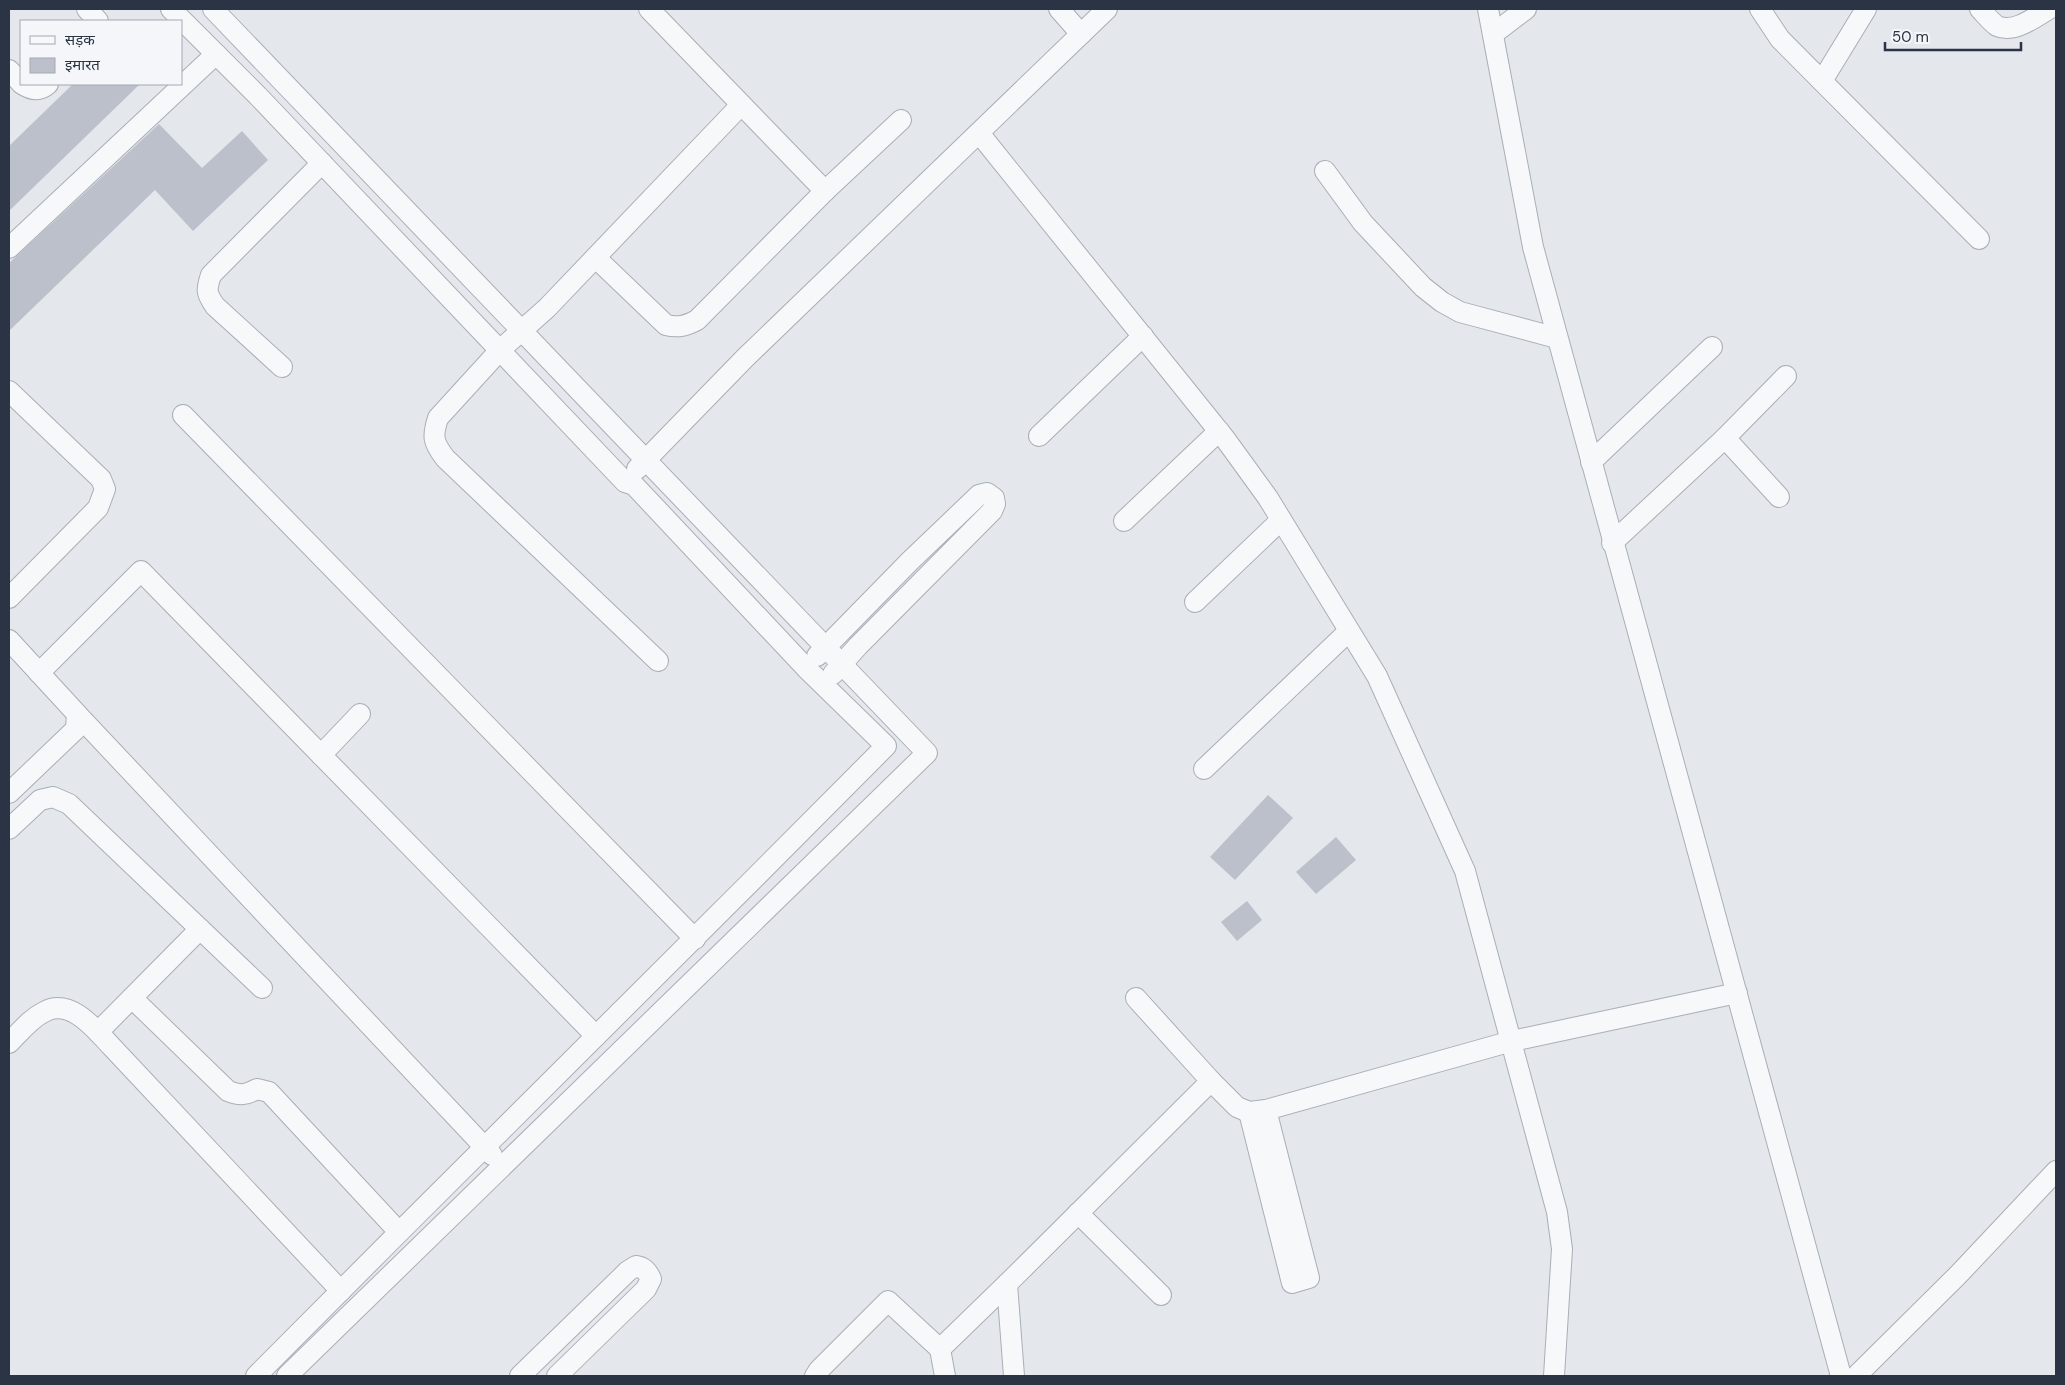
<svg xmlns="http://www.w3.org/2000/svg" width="2065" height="1385" font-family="'DM Sans','Noto Sans Devanagari',sans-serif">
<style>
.building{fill:#bbc0ca}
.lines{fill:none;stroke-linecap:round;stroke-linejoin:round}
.minor-casing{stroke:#a9aeb7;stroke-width:22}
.minor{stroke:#f7f8fa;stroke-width:20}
</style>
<rect width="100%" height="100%" fill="#e4e7ec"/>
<g class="building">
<polygon points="73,84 140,84 9,211 9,146"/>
<polygon points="159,124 202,168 242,131 268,160 193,231 155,190 9,331 9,263"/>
<polygon points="1268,795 1293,818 1235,880 1210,857"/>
<polygon points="1336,837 1356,860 1316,894 1296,872"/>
<polygon points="1247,901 1262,920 1237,941 1221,922"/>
</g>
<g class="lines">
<defs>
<g id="minor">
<polyline points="87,9 98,21"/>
<path d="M 171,9 L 258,96 L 625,482 L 634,485 L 806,668 L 886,746 C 677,957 465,1165 256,1376"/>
<polyline points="213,9 927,753 287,1376"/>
<polyline points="649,9 825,191"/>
<polyline points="1059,9 1081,34"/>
<polyline points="1488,9 1533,247 1841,1376"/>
<polyline points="1760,9 1780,39 1979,239"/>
<path d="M 1980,9 C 1985,14 1991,22 1997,26 C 2014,34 2035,17 2049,9"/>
<polyline points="1493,34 1526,9"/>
<polyline points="9,70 21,83"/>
<polyline points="1822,81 1866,9"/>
<path d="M 22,84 C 31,90 39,92 48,84"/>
<polyline points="979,133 1226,440 1268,498 1377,676 1465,871 1557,1212 1562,1249 1554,1376"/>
<polyline points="1325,171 1363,223 1423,287 1442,302 1460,312 1557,338"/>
<polyline points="9,248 216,54"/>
<path d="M 596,258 L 666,325 C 678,328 686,326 697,320 L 825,191 L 901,120"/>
<path d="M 282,367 L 215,306 C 206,293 206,290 211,275 L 322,163"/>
<polyline points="9,391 101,479 105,489 98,508 9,598"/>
<polyline points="183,415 695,939"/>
<polyline points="1039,436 1143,336"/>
<polyline points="1725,438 1779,497"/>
<polyline points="1591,462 1712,347"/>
<polyline points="637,469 745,358 1107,9"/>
<polyline points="1124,521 1219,431"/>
<polyline points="1612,543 1725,438 1786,376"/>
<polyline points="1195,602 1281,520"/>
<polyline points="9,640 77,714 76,729 9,793"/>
<polyline points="817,656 910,561 979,495 987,493 994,498 995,504 992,511 858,646 833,674"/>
<path d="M 658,661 L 445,458 C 433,442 432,437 438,418 L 501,349 L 547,308 L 741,105"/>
<polyline points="39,673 141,571 596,1036"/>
<polyline points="77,714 492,1155"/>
<polyline points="321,755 360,714"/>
<polyline points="1204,769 1349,631"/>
<polyline points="9,829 40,800 53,797 69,804 262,988"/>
<path d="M 132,998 L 228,1091 C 240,1096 246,1095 257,1089 L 269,1092 L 399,1232"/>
<polyline points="1136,998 1211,1081 1237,1107 1249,1112 1266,1110 1512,1041 1737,993"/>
<polyline points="98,1032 200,929"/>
<path d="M 9,1043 C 20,1032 30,1019 44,1012 C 70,997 95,1029 111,1046 L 341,1291"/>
<polyline points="1249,1112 1292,1283 1309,1278 1266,1110"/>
<polyline points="1078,1213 1161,1295"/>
<polyline points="1007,1284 1014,1376"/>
<polyline points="940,1349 945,1376"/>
<path d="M 520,1376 L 628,1271 L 636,1266 C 644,1267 648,1272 651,1279 L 646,1289 L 557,1376"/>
<polyline points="815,1376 819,1370 888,1301 940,1349 1007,1284 1211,1081"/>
<polyline points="1856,1376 1957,1276 2056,1171"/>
</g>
</defs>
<use href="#minor" class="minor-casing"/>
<use href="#minor" class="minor"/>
</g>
<rect width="2065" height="1385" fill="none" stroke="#2b3445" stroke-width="20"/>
<rect x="20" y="20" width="162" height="65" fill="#f4f6f9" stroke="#a4a8b1"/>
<rect x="30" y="36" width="25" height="8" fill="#f7f8fa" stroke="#a4a8b1"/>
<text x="65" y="45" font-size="15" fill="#2b3445">सड़क</text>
<rect x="30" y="58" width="25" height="15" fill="#bbc0ca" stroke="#a4a8b1"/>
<text x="65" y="70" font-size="15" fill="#2b3445">इमारत</text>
<path d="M1885 42v8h136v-8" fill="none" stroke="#2b3445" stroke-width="2.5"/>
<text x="1892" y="42" font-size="15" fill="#2b3445" stroke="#f4f6f9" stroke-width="4" paint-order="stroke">50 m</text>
</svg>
